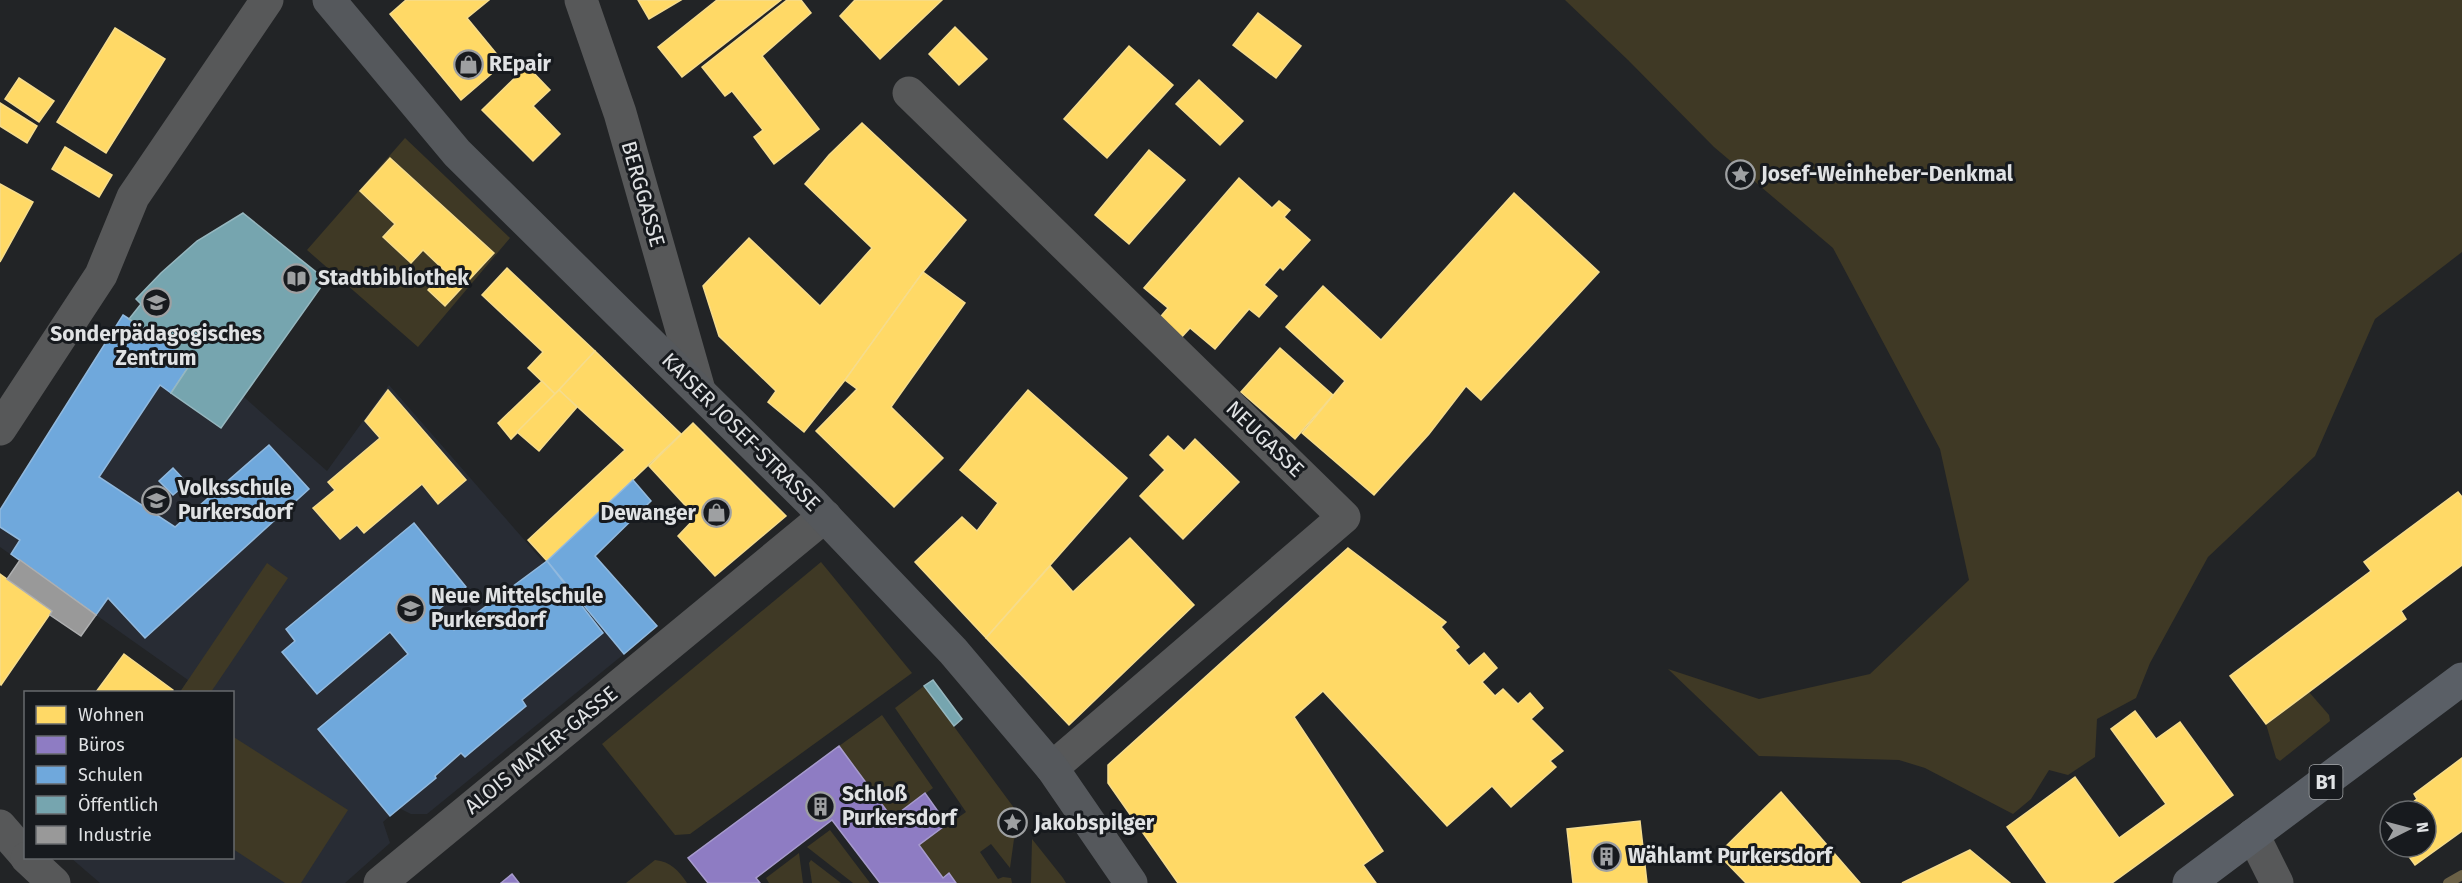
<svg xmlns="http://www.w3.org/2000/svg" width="2462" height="883" font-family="'Fira Sans',sans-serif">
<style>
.built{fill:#282c34}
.green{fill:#3f3925}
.homes{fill:#ffd966;stroke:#f6dc8c;stroke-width:1.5}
.offices{fill:#8e7cc3;stroke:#a79bcd;stroke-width:1.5}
.schools{fill:#6fa8dc;stroke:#91b9de;stroke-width:1.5}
.public{fill:#76a5af;stroke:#96b7bf;stroke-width:1.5}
.industry{fill:#999;stroke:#aeafb0;stroke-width:1.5}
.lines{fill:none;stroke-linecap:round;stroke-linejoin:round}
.stream{stroke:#6a6046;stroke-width:10}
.street{stroke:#575859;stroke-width:33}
.secondary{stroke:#55585c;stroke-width:33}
.primary{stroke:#5a5f66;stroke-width:33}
.labels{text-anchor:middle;stroke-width:6;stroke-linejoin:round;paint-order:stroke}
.shield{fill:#171a1e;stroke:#a4a6a9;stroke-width:1.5}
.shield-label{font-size:20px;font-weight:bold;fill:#e0e2e4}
.poi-label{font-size:21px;font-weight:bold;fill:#e0e2e4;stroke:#171a1e;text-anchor:start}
.street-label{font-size:21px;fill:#e0e2e4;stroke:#171a1e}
</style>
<rect width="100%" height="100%" fill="#222426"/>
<polygon class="built" points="123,315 193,360 244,397 327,471 389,385 624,654 427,814 411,814 399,808 383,822 390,843 345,883 100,883 71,858 232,858 232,692 180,692 188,680 0,547 0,510"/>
<g class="green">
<polygon points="1565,0 2462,0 2462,252 2375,319 2315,456 2208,557 2150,663 2136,698 2097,719 2095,757 2068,775 2049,770 2031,799 2013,814 1925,768 1899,760 1759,756 1668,669 1759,699 1870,674 1969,580 1940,449 1833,248 1714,147 1628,60"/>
<polygon points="405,138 510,238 418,347 307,250"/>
<polygon points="821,562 912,673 690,834 675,835 602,744"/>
<polygon points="267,563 288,578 211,692 180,692"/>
<polygon points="924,686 1023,820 1019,835 1014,839 1010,868 991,844 980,852 998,879 1003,877 1011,878 1012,883 956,883 949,873 943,878 919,845 966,812 895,708"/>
<polygon points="2309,692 2329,715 2330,721 2280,761 2276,758 2266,724"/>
<polygon points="882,715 933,788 892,818 839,746"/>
<polygon points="232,736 348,810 301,883 285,883 233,849"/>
<polygon points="830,830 870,883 853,883 807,847"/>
<polygon points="1032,839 1063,878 1066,883 1031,883"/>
<polygon points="799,853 803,883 769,883 766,878"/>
<path d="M 655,860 C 671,862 678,870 687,883 L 626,883 Z"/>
<polygon points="811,860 841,883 812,883 809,863"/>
</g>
<g class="homes">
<polygon points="406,0 489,0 467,18 504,63 461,100 390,14"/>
<polygon points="638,0 681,0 649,19"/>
<polygon points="717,0 781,0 682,77 658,47"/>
<polygon points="787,0 801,0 811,13 762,56 819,129 774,164 754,137 763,130 732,91 725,96 702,67"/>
<polygon points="855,0 942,0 880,59 840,16"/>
<polygon points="1258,13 1301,46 1276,78 1233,45"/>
<polygon points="955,27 987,59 959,85 929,54"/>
<polygon points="115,28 165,59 106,153 57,122"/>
<polygon points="1129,46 1173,85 1107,158 1064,119"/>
<polygon points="527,66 550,90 533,106 560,134 533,161 482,110"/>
<polygon points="19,78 54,101 39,122 5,99"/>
<polygon points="1199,80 1243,121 1220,145 1176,104"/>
<polygon points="0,103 37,126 27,143 0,126"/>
<polygon points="862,123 966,220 923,272 845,380 804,432 768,402 776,391 719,336 703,286 749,238 820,306 872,248 805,184 829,155"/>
<polygon points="65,147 112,175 99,197 52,169"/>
<polygon points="1149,150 1185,180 1129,244 1095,215"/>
<polygon points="390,158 494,253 445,306 428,290 445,271 423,250 411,263 383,237 395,224 360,191"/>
<polygon points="1239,178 1272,208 1279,201 1290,210 1284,217 1310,240 1283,270 1280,267 1264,285 1277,296 1259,317 1249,309 1215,349 1190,328 1179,340 1157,321 1168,308 1144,288"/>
<polygon points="0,184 33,202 0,262"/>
<polygon points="1514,193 1599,272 1481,400 1466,386 1429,434 1374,495 1302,433 1345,381 1286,327 1323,286 1381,340"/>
<polygon points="507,268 595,351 555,394 528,368 543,352 482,295"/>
<polygon points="923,272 965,303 891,407 943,458 894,507 816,431 857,389 845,380"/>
<polygon points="1280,348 1333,395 1295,439 1241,392"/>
<polygon points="595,351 681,434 547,561 528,540 625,450 559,390"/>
<polygon points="542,381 555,394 511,439 498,423"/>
<polygon points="388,390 466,480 438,504 422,484 364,533 357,525 340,539 313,508 335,490 328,482 380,438 365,421"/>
<polygon points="559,390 577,407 539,451 517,432"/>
<polygon points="1028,390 1127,478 986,638 915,562 962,517 977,531 998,503 960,470"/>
<polygon points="693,423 786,516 715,576 678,536 696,517 649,466"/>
<polygon points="1168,436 1184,451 1195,439 1239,482 1183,539 1140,496 1165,470 1150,455"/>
<polygon points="2458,492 2462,497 2462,565 2401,611 2406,619 2266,724 2230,676 2371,571 2364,562"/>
<polygon points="1130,538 1194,605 1069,725 986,638 1050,566 1073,592"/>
<polygon points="1348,548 1446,622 1441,627 1459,647 1455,650 1469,666 1484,653 1497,668 1482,682 1495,696 1503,689 1518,704 1530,693 1543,708 1531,719 1563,751 1550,761 1556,767 1511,807 1492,786 1447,826 1323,691 1294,717 1383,851 1363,865 1376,883 1178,883 1108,783 1108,765"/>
<polygon points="0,574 52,611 1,685 0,684"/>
<polygon points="124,654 173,690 171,692 96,692"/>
<polygon points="2135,711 2156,739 2180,722 2233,795 2112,883 2047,883 2007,827 2075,777 2119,838 2166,804 2111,729"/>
<polygon points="2462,758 2462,831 2415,865 2402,847 2426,847 2426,811 2401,811 2417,799 2414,794"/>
<polygon points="1781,792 1860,883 1746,883 1718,854"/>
<polygon points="1640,821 1647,883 1573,883 1567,829"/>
<polygon points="1970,850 2010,883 1902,883"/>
</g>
<g class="offices">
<polygon points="839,746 892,818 925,793 947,824 919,845 943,878 949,873 956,883 880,883 832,820 756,878 760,883 708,883 688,858"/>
<polygon points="512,874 519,883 501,883"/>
</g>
<g class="schools">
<polygon points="123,315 193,360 171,393 160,385 99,477 175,527 269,445 309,489 145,638 108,598 96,615 11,554 20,540 0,527 0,510"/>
<polygon points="173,468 187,483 173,495 159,481"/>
<polygon points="633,480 651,501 595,556 657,626 624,654 547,561"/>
<polygon points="414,523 466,587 438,610 454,630 547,561 603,633 522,700 526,706 465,757 461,753 435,776 436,778 390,816 318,729 408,654 390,632 317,694 282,652 295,641 286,629"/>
</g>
<g class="public">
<polygon points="243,213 326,280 221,428 171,393 193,360 129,319 141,304 136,299 161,273 197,241"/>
<polygon points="933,680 962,719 954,726 924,686"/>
</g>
<polygon class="industry" points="20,560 96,615 81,636 50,615 52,611 7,579"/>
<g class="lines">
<polyline class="stream" points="2448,883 2462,875"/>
<g class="street">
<polyline points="581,0 620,113 699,390"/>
<polyline points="909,93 1344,517 1052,768"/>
<polyline points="0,429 101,275 133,197 267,0"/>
<polyline points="0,826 26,856"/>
<polyline points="2253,835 2277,883"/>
<polyline points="27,858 54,883"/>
<polyline points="380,883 825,516"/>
</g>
<polyline class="secondary" points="329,0 457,153 811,502 953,651 1052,768 1131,883"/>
<polyline class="primary" points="2189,883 2462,679"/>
</g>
<defs>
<symbol id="shop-ring" viewBox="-11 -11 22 22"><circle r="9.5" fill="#171a1e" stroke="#9ea0a2" stroke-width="1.5"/><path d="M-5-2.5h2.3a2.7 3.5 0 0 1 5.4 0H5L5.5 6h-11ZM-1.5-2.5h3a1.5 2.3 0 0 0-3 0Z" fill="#9ea0a2"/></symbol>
<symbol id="sight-ring" viewBox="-11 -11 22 22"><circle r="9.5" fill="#171a1e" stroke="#9ea0a2" stroke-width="1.5"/><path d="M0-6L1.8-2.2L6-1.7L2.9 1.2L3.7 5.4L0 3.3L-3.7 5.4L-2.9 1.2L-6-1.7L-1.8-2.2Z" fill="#9ea0a2"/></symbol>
<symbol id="library-ring" viewBox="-11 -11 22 22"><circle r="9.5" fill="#171a1e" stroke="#9ea0a2" stroke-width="1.5"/><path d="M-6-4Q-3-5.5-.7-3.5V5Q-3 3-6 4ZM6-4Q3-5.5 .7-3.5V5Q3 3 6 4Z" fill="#9ea0a2"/></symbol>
<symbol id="school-ring" viewBox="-11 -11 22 22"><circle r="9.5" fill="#171a1e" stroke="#9ea0a2" stroke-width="1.5"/><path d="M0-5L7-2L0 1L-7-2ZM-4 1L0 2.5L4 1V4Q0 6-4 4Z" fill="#9ea0a2"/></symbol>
<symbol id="building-ring" viewBox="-11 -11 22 22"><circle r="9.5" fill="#171a1e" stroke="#9ea0a2" stroke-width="1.5"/><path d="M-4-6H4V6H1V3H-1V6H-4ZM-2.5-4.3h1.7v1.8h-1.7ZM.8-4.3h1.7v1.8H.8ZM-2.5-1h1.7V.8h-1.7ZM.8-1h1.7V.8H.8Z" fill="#9ea0a2"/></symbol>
</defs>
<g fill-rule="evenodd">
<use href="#shop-ring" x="452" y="48" width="33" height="33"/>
<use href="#sight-ring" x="1724" y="158" width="33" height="33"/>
<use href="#library-ring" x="280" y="262" width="33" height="33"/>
<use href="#school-ring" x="140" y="286" width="33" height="33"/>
<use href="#school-ring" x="140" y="484" width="33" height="33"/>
<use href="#shop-ring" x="700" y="496" width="33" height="33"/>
<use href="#school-ring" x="394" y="592" width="33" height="33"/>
<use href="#building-ring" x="804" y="790" width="33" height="33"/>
<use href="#sight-ring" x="996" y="806" width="33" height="33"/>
<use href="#building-ring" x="1590" y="840" width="33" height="33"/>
</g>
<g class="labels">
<rect class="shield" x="2309.5" y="765" width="33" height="34" rx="4.5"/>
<g class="shield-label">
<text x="2326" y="789">B1</text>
</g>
<g class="poi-label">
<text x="489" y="71">REpair</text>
<text x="1761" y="181">Josef-Weinheber-Denkmal</text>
<text x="318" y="285">Stadtbibliothek</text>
<text x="156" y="341" text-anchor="middle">Sonderpädagogisches<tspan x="156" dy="24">Zentrum</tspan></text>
<text x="178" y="495">Volksschule<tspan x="178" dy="24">Purkersdorf</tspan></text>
<text x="696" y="520" text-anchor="end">Dewanger</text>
<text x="431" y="603">Neue Mittelschule<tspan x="431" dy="24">Purkersdorf</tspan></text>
<text x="842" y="801">Schloß<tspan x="842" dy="24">Purkersdorf</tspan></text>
<text x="1034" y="830">Jakobspilger</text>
<text x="1628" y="863">Wählamt Purkersdorf</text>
</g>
<g class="street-label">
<text transform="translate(643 194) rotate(74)" y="7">BERGGASSE</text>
<text transform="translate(741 432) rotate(45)" y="7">KAISER JOSEF-STRASSE</text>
<text transform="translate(1265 439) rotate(44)" y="7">NEUGASSE</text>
<text transform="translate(541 750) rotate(-39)" y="7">ALOIS MAYER-GASSE</text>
</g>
</g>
<rect x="24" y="691" width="210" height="168" fill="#171a1e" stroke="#676a6d" stroke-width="1.5"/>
<rect x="36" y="706" width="30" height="18" fill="#ffd966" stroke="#676a6d" stroke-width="1.5"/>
<text x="78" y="721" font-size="18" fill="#e0e2e4">Wohnen</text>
<rect x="36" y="736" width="30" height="18" fill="#8e7cc3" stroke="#676a6d" stroke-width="1.5"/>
<text x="78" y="751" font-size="18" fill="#e0e2e4">Büros</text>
<rect x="36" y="766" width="30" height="18" fill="#6fa8dc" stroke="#676a6d" stroke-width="1.5"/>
<text x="78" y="781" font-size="18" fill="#e0e2e4">Schulen</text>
<rect x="36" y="796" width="30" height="18" fill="#76a5af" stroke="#676a6d" stroke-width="1.5"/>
<text x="78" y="811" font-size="18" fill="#e0e2e4">Öffentlich</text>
<rect x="36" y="826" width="30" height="18" fill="#999999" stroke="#676a6d" stroke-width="1.5"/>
<text x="78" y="841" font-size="18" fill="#e0e2e4">Industrie</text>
<g transform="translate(2408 829) rotate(84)"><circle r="28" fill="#171a1e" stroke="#676a6d" stroke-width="1.5"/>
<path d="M0-4.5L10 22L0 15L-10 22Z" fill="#9ea0a2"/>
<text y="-9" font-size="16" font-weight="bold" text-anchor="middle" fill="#e0e2e4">N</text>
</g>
</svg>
